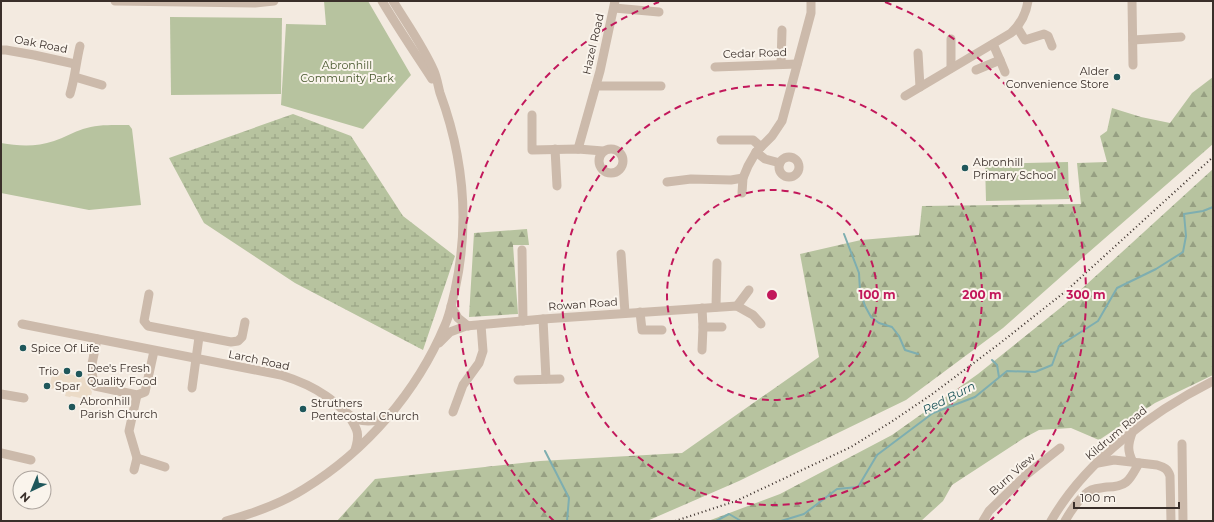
<svg xmlns="http://www.w3.org/2000/svg" width="1214" height="522" font-family="Montserrat,sans-serif">
<style>
.forest{fill:url(#forest-firs)}
.wetland{fill:url(#wetland-marsh)}
.green{fill:#b7c39f}
.plaza{fill:#ebdbc7}
.lines{fill:none;stroke-linecap:round;stroke-linejoin:round}
.stream{stroke:#7eaeb0;stroke-width:2}
.minor{stroke:#ccbaab;stroke-width:9}
.rail{stroke:#3a2f2a;stroke-width:2;stroke-dasharray:1 3;stroke-linecap:butt}
.ring{fill:none;stroke:#c2185b;stroke-width:2;stroke-dasharray:7 5}
.poi-dot{fill:#1f575b;stroke:#faf4ec;stroke-width:1.5}
.labels{text-anchor:middle;stroke-width:4;stroke-linejoin:round;paint-order:stroke}
.street-label{font-size:11px;fill:#3a2f2a;stroke:#faf4ec}
.park-label{font-size:11px;fill:#48582e;stroke:#faf4ec}
.poi-label{font-size:11px;fill:#3a2f2a;stroke:#faf4ec;text-anchor:start}
.water-label{font-size:12px;font-style:italic;fill:#1f575b;stroke:#faf4ec}
.centre{fill:#c2185b;stroke:#faf4ec;stroke-width:2}
.ring-label{font-size:12px;text-anchor:middle;font-weight:bold;fill:#c2185b;stroke:#faf4ec;stroke-width:4;stroke-linejoin:round;paint-order:stroke}
</style>
<defs>
<pattern id="forest-firs" width="22" height="20" patternUnits="userSpaceOnUse"><rect width="22" height="20" fill="#b7c39f"/><path d="M5 1l3.5 6h-7zM16 11l3.5 6h-7z" fill="#969f82"/></pattern>
<pattern id="wetland-marsh" width="20" height="14" patternUnits="userSpaceOnUse"><rect width="20" height="14" fill="#b7c39f"/><path d="M1 5h8M5 5V1M11 12h8M15 12V8" fill="none" stroke="#969f82"/></pattern>
</defs>
<rect width="100%" height="100%" fill="#f3eae0"/>
<g class="forest">
<polygon points="1213,77 1213,144 1073,266 1003,328 906,400 739,481 647,521 337,521 375,479 540,461 682,453 819,357 800,254 861,240 919,235 922,206 1081,204 1077,163 1107,162 1100,136 1107,131 1112,108 1141,117 1170,123 1192,93"/>
<polygon points="1213,169 1213,375 1155,403 1099,440 1071,428 1039,430 1024,438 952,485 943,501 921,521 708,521 780,494 892,435 978,374 1064,305"/>
<polygon points="527,229 529,245 513,245 518,314 469,317 474,233"/>
</g>
<polygon class="wetland" points="293,114 351,136 403,216 455,256 423,350 295,283 204,223 169,158"/>
<g class="green">
<polygon points="324,1 368,1 411,75 363,129 281,105 286,24 326,25"/>
<polygon points="170,17 282,18 281,94 171,95"/>
<path d="M 129,125 L 132,129 L 141,205 L 89,210 L 1,193 L 1,143 C 19,146 36,147 54,141 C 64,138 73,132 83,129 C 97,124 114,125 129,125 Z"/>
<polygon points="1068,162 1069,199 986,201 985,164"/>
</g>
<polygon class="plaza" points="53,371 84,377 92,392 90,400 71,396 70,397 65,396 66,392 49,388"/>
<g class="lines">
<g class="stream">
<polyline points="844,234 859,273 860,291 865,306 871,317 879,323 892,327 899,336 905,350 918,354"/>
<polyline points="992,360 997,365 999,377"/>
<polyline points="545,451 569,498 567,521"/>
<polyline points="716,521 729,514 741,521"/>
<polyline points="781,521 804,514 837,489 858,487 877,455 933,413 975,397 1007,371 1035,372 1052,365 1059,346 1098,321 1117,288 1156,269 1183,252 1186,236 1184,214 1203,211 1213,207"/>
</g>
<g class="minor">
<polyline points="115,1 255,3 274,1"/>
<path d="M 382,1 C 398,28 415,53 432,79"/>
<polyline points="1132,1 1133,65"/>
<polyline points="614,8 659,12"/>
<polyline points="1017,27 1025,40 1044,34 1048,36 1052,46"/>
<polyline points="951,39 951,68"/>
<polyline points="1133,40 1181,37"/>
<polyline points="1,50 6,50 34,55 75,64"/>
<polyline points="918,53 920,87"/>
<polyline points="1000,60 1005,72"/>
<polyline points="781,64 782,30"/>
<polyline points="715,67 797,64"/>
<polyline points="976,70 1000,60 993,44"/>
<polyline points="75,77 102,85"/>
<polyline points="596,86 661,86"/>
<path d="M 70,94 C 75,78 76,62 80,46"/>
<path d="M 905,96 L 1011,33 C 1021,24 1026,14 1028,1"/>
<polyline points="532,115 532,150 578,149 603,151"/>
<polyline points="721,140 753,140 761,147"/>
<circle cx="611" cy="161" r="12"/>
<polyline points="555,149 557,186"/>
<polyline points="578,149 600,71 615,1"/>
<polyline points="756,152 765,159 780,163"/>
<circle cx="789" cy="167" r="10"/>
<polyline points="667,182 691,179 731,180 743,178"/>
<polyline points="742,193 743,178 748,166 756,152 772,136 782,121 811,13 811,1"/>
<polyline points="522,250 523,321"/>
<polyline points="621,254 625,313"/>
<polyline points="149,294 144,321 148,326 231,342 238,341 242,337 245,322"/>
<polyline points="451,306 458,318 468,326"/>
<polyline points="737,306 749,290"/>
<polyline points="716,307 717,263"/>
<polyline points="702,308 703,327 722,327"/>
<polyline points="640,312 642,330 662,330"/>
<polyline points="543,319 546,379"/>
<path d="M 22,324 L 281,375 C 297,380 312,386 326,396 C 352,414 349,426 386,419"/>
<polyline points="97,339 91,369 95,386 137,395 145,392 154,351"/>
<polyline points="439,343 450,332 466,326 543,319 737,306 753,315 761,324"/>
<polyline points="702,350 703,327"/>
<polyline points="518,380 560,379"/>
<polyline points="192,388 199,337"/>
<polyline points="1,394 24,398"/>
<polyline points="453,412 463,385 479,363 483,351 481,325"/>
<path d="M 349,416 C 358,430 360,434 355,450"/>
<path d="M 1132,433 C 1128,444 1127,451 1133,462"/>
<polyline points="1182,444 1183,521"/>
<polyline points="1,453 31,460"/>
<polyline points="137,458 165,467"/>
<path d="M 1098,463 L 1114,460 L 1157,465 C 1164,467 1168,469 1170,476 L 1171,521"/>
<polyline points="134,470 137,458 129,431 137,395"/>
<path d="M 226,521 C 251,514 282,503 304,489 C 366,451 417,392 445,325 C 450,314 452,302 455,290 C 470,222 464,158 440,93 C 438,86 437,78 434,71 C 423,46 407,24 393,1"/>
<polyline points="983,521 989,511 1026,475 1060,448"/>
<path d="M 1051,521 C 1086,460 1152,412 1213,381"/>
<path d="M 1065,521 C 1070,512 1082,494 1091,490 C 1097,488 1101,488 1107,487 C 1128,487 1130,479 1139,463"/>
</g>
<polyline class="rail" points="675,521 736,501 851,447 891,422 931,395 999,344 1066,291 1213,157"/>
</g>
<g class="ring">
<circle cx="772" cy="295" r="105"/>
<circle cx="772" cy="295" r="210"/>
<path d="M554 521A314 314 0 0 1 659 2M885 2A314 314 0 0 1 990 521"/>
</g>
<g class="poi-dot">
<circle cx="1117" cy="77" r="4"/>
<circle cx="965" cy="168" r="4"/>
<circle cx="23" cy="348" r="4"/>
<circle cx="67" cy="371" r="4"/>
<circle cx="79" cy="374" r="4"/>
<circle cx="47" cy="386" r="4"/>
<circle cx="72" cy="407" r="4"/>
<circle cx="303" cy="409" r="4"/>
</g>
<g class="labels">
<g class="street-label">
<text transform="translate(41 44) rotate(11)" y="4">Oak Road</text>
<text transform="translate(593 44) rotate(-77)" y="4">Hazel Road</text>
<text transform="translate(755 53) rotate(-2)" y="4">Cedar Road</text>
<text transform="translate(583 304) rotate(-4)" y="4">Rowan Road</text>
<text transform="translate(259 360) rotate(12)" y="4">Larch Road</text>
<text transform="translate(1116 433) rotate(-40)" y="4">Kildrum Road</text>
<text transform="translate(1012 474) rotate(-42)" y="4">Burn View</text>
</g>
<g class="park-label">
<text x="347" y="69">Abronhill<tspan x="347" dy="13">Community Park</tspan></text>
</g>
<g class="poi-label">
<text x="1109" y="75" text-anchor="end">Alder<tspan x="1109" dy="13">Convenience Store</tspan></text>
<text x="973" y="166">Abronhill<tspan x="973" dy="13">Primary School</tspan></text>
<text x="31" y="352">Spice Of Life</text>
<text x="87" y="372">Dee's Fresh<tspan x="87" dy="13">Quality Food</tspan></text>
<text x="59" y="375" text-anchor="end">Trio</text>
<text x="55" y="390">Spar</text>
<text x="80" y="405">Abronhill<tspan x="80" dy="13">Parish Church</tspan></text>
<text x="311" y="407">Struthers<tspan x="311" dy="13">Pentecostal Church</tspan></text>
</g>
<g class="water-label">
<text transform="translate(949 398) rotate(-27)" y="4">Red Burn</text>
</g>
</g>
<circle cx="772" cy="295" r="6" class="centre"/>
<g class="ring-label">
<text x="877" y="299">100 m</text>
<text x="982" y="299">200 m</text>
<text x="1086" y="299">300 m</text>
</g>
<rect width="1214" height="522" fill="none" stroke="#3a2f2a" stroke-width="4"/>
<g transform="translate(32 490) rotate(224)"><circle r="19" fill="#faf4ec" stroke="#ada59e"/>
<path d="M0-3L7 15L0 10L-7 15Z" fill="#1f575b"/>
<text y="-6" font-size="11" font-weight="bold" text-anchor="middle" fill="#3a2f2a">N</text>
</g>
<path d="M1074 502v6h105v-6" fill="none" stroke="#3a2f2a" stroke-width="2"/>
<text x="1080" y="502" font-size="12" fill="#3a2f2a" stroke="#faf4ec" stroke-width="3" paint-order="stroke">100 m</text>
</svg>
